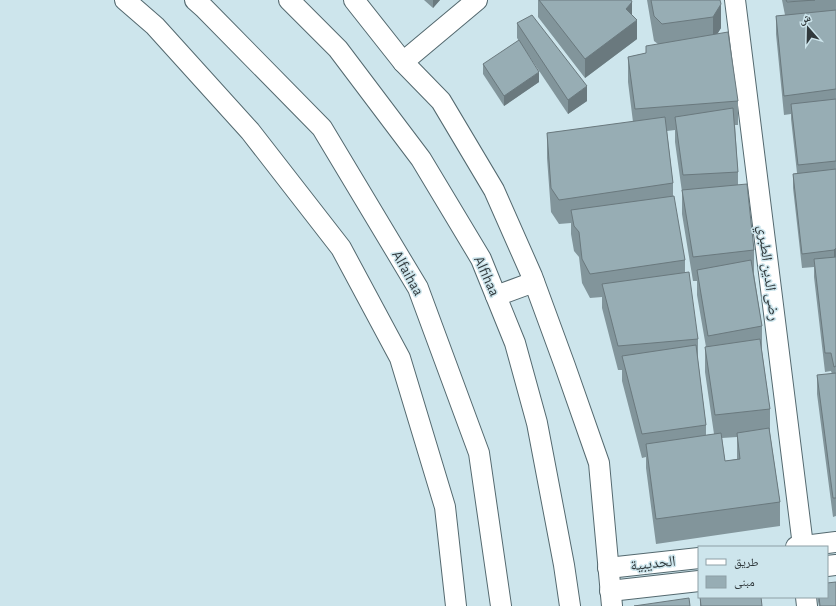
<svg xmlns="http://www.w3.org/2000/svg" width="836" height="606" font-family="'Alegreya Sans','Noto Naskh Arabic',sans-serif">
<style>
.lines{fill:none;stroke-linecap:round;stroke-linejoin:round}
.minor-casing{stroke:#54696f;stroke-width:22}
.minor{stroke:#fff;stroke-width:20}
.wall{fill:#82959b;fill-rule:evenodd}
.shaded-wall{fill:#6a797e}
.building{fill:#97adb4;stroke:#6a797e}
.labels{text-anchor:middle;stroke-width:3;stroke-linejoin:round;paint-order:stroke}
.street-label{font-size:15px;fill:#30393c;stroke:#cde5ec}
</style>
<rect width="100%" height="100%" fill="#cde5ec"/>
<g class="lines">
<defs>
<g id="minor">
<polyline points="125,0 155,26 250,131 341,248 400,358 445,507 456,606"/>
<polyline points="195,0 204,8 322,128 418,288 479,453 501,606"/>
<polyline points="289,0 338,49 421,159 481,259 515,343 537,423 564,565 570,606"/>
<polyline points="354,0 403,62 441,101 494,190 532,276 565,366 599,463 612,606"/>
<polyline points="735,0 803,546"/>
<polyline points="403,62 477,0"/>
<polyline points="496,296 534,282"/>
<polyline points="796,547 836,542"/>
<polyline points="827,566 836,565"/>
<polyline points="608,568 699,558"/>
<polyline points="610,591 699,581"/>
<polyline points="806,597 807,606"/>
</g>
</defs>
<use href="#minor" class="minor-casing"/>
<use href="#minor" class="minor"/>
</g>
<g class="wall">
<polygon points="424,0 440,0 433,8"/>
<polygon points="538,0 631,0 632,15 637,39 585,78 538,17"/>
<path d="M 647,0 L 720,0 L 721,28 L 717,34 L 738,101 L 738,125 L 735,125 L 738,172 L 738,184 L 754,250 L 754,274 L 762,326 L 762,351 L 770,409 L 770,433 L 780,502 L 780,526 L 656,544 L 646,468 L 646,457 L 642,458 L 622,381 L 622,370 L 618,370 L 602,308 L 602,297 L 590,298 L 582,283 L 579,257 L 574,251 L 571,234 L 571,223 L 559,224 L 551,212 L 547,158 L 547,133 L 633,122 L 628,82 L 628,57 L 646,53 L 658,44 L 654,41 ZM 675,130 L 675,142 L 682,192 L 682,214 L 693,281 L 697,281 L 697,295 L 706,347 L 705,347 L 705,372 L 714,434 L 706,435 L 706,425 L 698,360 L 698,339 L 685,272 L 685,260 L 673,196 L 673,183 L 667,131 ZM 737,437 L 737,459 L 725,461 L 722,438 Z"/>
<polygon points="782,0 836,0 836,516 833,517 817,394 817,375 832,374 831,371 825,372 814,277 814,267 802,268 793,188 793,174 797,173 791,119 791,114 784,115 776,34 776,16 785,15"/>
<polygon points="517,23 587,101 568,114 517,38"/>
<polygon points="483,64 539,82 504,106 483,74"/>
<polygon points="700,597 762,606 700,606"/>
<polygon points="817,597 827,597 836,606 819,606"/>
</g>
<g class="shaded-wall">
<polygon points="433,0 440,0 433,8"/>
<polygon points="632,2 632,21 626,9"/>
<polygon points="721,4 721,28 713,41 713,17"/>
<polygon points="637,20 637,39 585,78 585,59"/>
<polygon points="539,72 539,82 504,106 504,96"/>
<polygon points="587,86 587,101 568,114 568,100"/>
<polygon points="836,248 836,262 834,265 834,250"/>
</g>
<g class="building">
<polygon points="539,0 631,0 632,2 626,9 637,20 585,59"/>
<polygon points="651,0 720,0 721,4 713,17 662,24 654,16"/>
<polygon points="786,0 815,0 787,2"/>
<polygon points="836,10 836,89 784,96 776,16"/>
<polygon points="532,15 587,86 568,100 517,23"/>
<polygon points="728,32 738,101 635,109 628,57 646,53 646,46"/>
<polygon points="519,40 539,72 504,96 483,64"/>
<polygon points="836,99 836,161 798,165 791,104"/>
<polygon points="733,108 738,172 683,175 675,117"/>
<polygon points="665,117 673,183 559,200 551,188 547,133"/>
<polygon points="836,169 836,248 834,250 802,254 793,174"/>
<polygon points="747,184 754,250 693,257 682,190"/>
<polygon points="674,196 685,260 590,274 582,259 579,232 574,226 571,210"/>
<polygon points="836,257 836,366 834,367 831,353 825,353 814,259"/>
<polygon points="751,260 762,326 708,336 697,270"/>
<polygon points="689,272 698,339 618,346 602,284"/>
<polygon points="760,339 770,409 715,415 705,347"/>
<polygon points="696,345 706,425 642,434 622,356"/>
<polygon points="836,373 836,498 833,498 817,375"/>
<polygon points="769,428 780,502 656,519 646,444 721,433 725,461 740,459 737,433"/>
<polygon points="836,582 836,606 820,606 819,597 827,597 827,583"/>
<polygon points="700,597 761,597 762,606 701,606"/>
<polygon points="689,598 690,606 634,606"/>
</g>
<g class="labels">
<g class="street-label">
<text transform="translate(408 273) rotate(61)" y="5">Alfaihaa</text>
<text transform="translate(769 273) rotate(83)" y="5">رضى الدين الطبري</text>
<text transform="translate(487 276) rotate(66)" y="5">Alfihaa</text>
<text transform="translate(653 563) rotate(-6)" y="5">الحديبية</text>
</g>
</g>
<rect x="698" y="546" width="130" height="52" fill="#cde5ec" stroke="#8ea0a6"/>
<rect x="706" y="559" width="20" height="6" fill="#ffffff" stroke="#8ea0a6"/>
<text x="734" y="566" font-size="12" fill="#30393c">طريق</text>
<rect x="706" y="576" width="20" height="12" fill="#97adb4" stroke="#8ea0a6"/>
<text x="734" y="586" font-size="12" fill="#30393c">مبنى</text>
<g transform="translate(808 28) rotate(340)" stroke="#cde5ec" stroke-width="3" paint-order="stroke">
<path d="M0-3L7 15L0 10L-7 15Z" fill="#30393c"/>
<text y="-6" font-size="11" font-weight="bold" text-anchor="middle" fill="#30393c">ش</text>
</g>
</svg>
